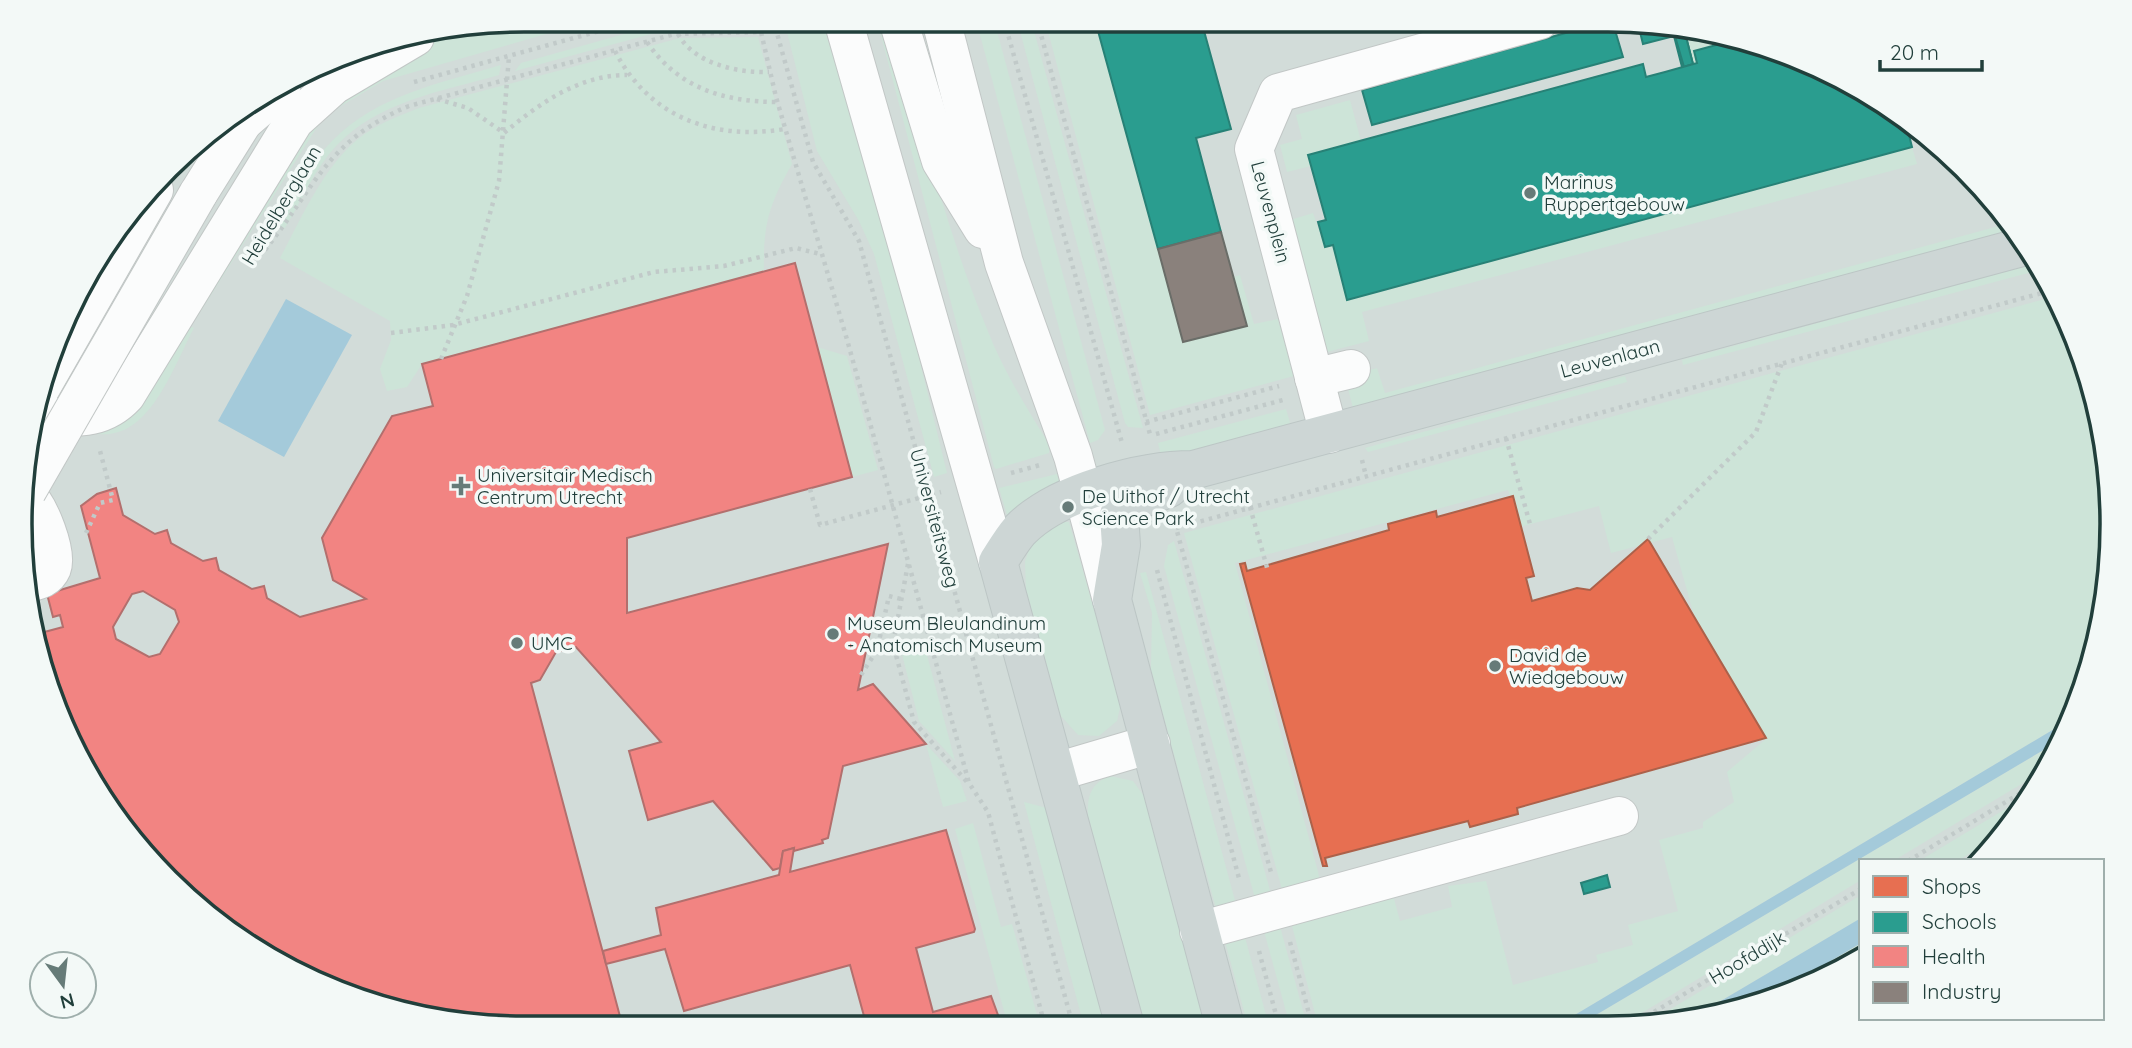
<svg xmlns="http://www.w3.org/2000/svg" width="2132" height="1048" font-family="Quicksand,sans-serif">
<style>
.built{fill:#d2dcd9}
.green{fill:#cde4d8}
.water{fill:#a4cada}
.shops{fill:#e76f51;stroke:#ac614a;stroke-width:2}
.schools{fill:#2a9d8f;stroke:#278176;stroke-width:2}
.health{fill:#f28482;stroke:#b36f6d;stroke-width:2;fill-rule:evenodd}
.industry{fill:#8a817c;stroke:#6a6d68;stroke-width:2}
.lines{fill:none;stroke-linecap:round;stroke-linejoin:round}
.minor-casing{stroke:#c2c7c6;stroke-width:40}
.major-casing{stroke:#bcc6c5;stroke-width:40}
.path{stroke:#c1cac9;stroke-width:4.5;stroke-dasharray:3.5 5;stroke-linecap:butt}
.minor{stroke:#fbfcfc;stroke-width:38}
.major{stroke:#cdd6d5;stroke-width:38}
.minor-bridge-casing{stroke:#c2c7c6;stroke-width:40;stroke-linecap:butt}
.minor-bridge{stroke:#fbfcfc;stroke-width:38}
.poi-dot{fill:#667b78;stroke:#f3f9f7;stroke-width:2.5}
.labels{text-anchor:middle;stroke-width:7;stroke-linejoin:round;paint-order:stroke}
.poi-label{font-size:19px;fill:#213f3b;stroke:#f3f9f7;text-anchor:start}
.street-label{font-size:19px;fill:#213f3b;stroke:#f3f9f7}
.rim{fill:none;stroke:#213f3b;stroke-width:3.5}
</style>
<rect width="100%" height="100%" fill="#e5eae9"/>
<polygon class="built" points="524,19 1641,20 1738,36 1831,71 1915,123 1987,191 2045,271 2086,361 2108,458 2112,557 2096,654 2061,747 2008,832 1979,861 1861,861 1861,956 1801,990 1673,1024 491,1028 71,747 24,589 29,425 104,244 216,124 361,46"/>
<g class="green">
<polygon points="524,19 598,19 383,81 324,116 201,311 186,305 313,112 431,36"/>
<polygon points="736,19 739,27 673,28 515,71 521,63 674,20"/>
<polygon points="784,20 822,20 893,251 947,473 934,477 874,254 859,221 817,151"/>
<path d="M 877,20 L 890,20 C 920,123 946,230 987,329 C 1003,371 1027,408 1050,446 L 1049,453 L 996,469 L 994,467 Z"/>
<polygon points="976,20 994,20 1105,430 1098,440 1090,443"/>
<polygon points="1017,20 1031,20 1143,428 1128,427 1125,423"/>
<polygon points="1045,20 1095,20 1183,342 1246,326 1233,277 1240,275 1254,324 1278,319 1294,376 1150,415"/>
<polygon points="1698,30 1738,36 1742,38 1694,51 1697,63 1686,66 1677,35"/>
<path d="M 758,37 L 792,164 C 769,204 763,225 764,271 L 422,364 L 407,387 L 387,391 L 380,369 L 391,340 L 390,321 L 280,258 C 304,214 328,154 374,128 C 388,120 404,114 419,108 L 680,38 Z"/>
<path d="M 501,65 L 499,75 C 443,91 379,101 337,145 C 315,168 301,201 285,228 L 275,226 C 292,199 309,164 332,141 C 377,95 441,83 501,65 Z"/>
<polygon points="1350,100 1361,141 1308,155 1311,166 1287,172 1280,145 1302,139 1296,115"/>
<polygon points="1912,147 1917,164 1362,312 1369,341 1323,353 1287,221 1313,213 1325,247 1333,245 1347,299"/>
<polygon points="2010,223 2015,230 1353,408 1345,377 1377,368 1385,393"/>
<polygon points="2034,264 2036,271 1683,365 1682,360"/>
<polygon points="2056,296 2086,361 2108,458 2112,557 2096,654 2071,719 1558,1025 1318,1025 1291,922 1393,895 1400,921 1452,907 1448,886 1486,881 1513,985 1598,962 1596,955 1633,945 1628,925 1678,911 1659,840 1703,828 1703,822 1734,802 1727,772 1766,739 1695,619 1672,537 1611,553 1599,506 1519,527 1508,490 1235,563 1321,883 1283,893 1184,533"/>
<path d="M 183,323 L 194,328 C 173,367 150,440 98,434 L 105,415 Z"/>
<polygon points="817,347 847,356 878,470 852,477"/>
<polygon points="1625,376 1627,382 1368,452 1365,448"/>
<polygon points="1286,409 1291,426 1162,459 1158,443"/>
<polygon points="1057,474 1060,485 1008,518 999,488"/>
<polygon points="1060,522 1069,522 1121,703 1117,721 1099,736 1078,735 1061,716 1026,589 1025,562 1032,540"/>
<polygon points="1174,541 1307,1025 1290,1026 1164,566 1168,545"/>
<polygon points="1146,572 1269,1026 1248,1026 1151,670 1152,613 1140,573"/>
<polygon points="923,640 955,761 919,721 901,650"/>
<polygon points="2064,738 2048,768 1893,861 1861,861 1861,880 1622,1025 1579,1025"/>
<polygon points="926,744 960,781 967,801 943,807"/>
<path d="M 1110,776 L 1133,781 L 1146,799 L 1207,1026 L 1145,1026 L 1088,815 C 1087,796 1091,783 1110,776 Z"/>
<polygon points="2032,793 2009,830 1957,861 1919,861"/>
<polygon points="1024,802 1047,808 1106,1026 1084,1026"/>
<polygon points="973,823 1001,927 1012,924 1040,1026 1008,1026 955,829"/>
<polygon points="1861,895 1861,918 1687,1021 1673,1024 1644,1025"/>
<polygon points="1861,943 1861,956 1801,990 1765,1000"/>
</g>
<g class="water">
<polygon points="286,299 352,335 284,457 218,421"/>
<polygon points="2071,719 2064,738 2025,761 1579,1025 1558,1025"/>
<polygon points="1861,918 1861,943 1765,1000 1687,1021"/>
</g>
<polygon class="shops" points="1513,496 1534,576 1526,578 1532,601 1577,588 1590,590 1648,539 1766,738 1517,808 1518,814 1470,827 1468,821 1325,858 1327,866 1323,866 1240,564 1245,563 1247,571 1389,530 1388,524 1436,511 1437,517"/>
<g class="schools">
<polygon points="1095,20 1201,20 1231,129 1196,138 1221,232 1158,249"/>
<polygon points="1612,20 1623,57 1372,125 1362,90"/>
<polygon points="1637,20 1698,30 1685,33 1693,64 1682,67 1674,36 1643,44"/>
<polygon points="1685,33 1693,64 1684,67 1675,36"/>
<polygon points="1742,38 1831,71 1915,123 1907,127 1912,147 1347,300 1333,245 1325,247 1318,222 1326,220 1308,155 1643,64 1646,77 1665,72 1697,63 1694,51"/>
<polygon points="1607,875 1610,887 1584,894 1581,883"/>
</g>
<g class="health">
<path d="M 795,263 L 852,477 L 627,538 L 627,613 L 888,544 L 858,690 L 873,684 L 926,744 L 843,766 L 828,838 L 822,840 L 823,843 L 794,851 L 794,848 L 783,851 L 780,868 L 773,870 L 713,801 L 648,820 L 629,751 L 661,742 L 576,647 L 556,652 L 540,680 L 531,683 L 622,1024 L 619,1027 L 491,1028 L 394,1012 L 301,977 L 167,881 L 71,747 L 37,634 L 63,627 L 60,615 L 53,617 L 47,594 L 100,578 L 81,506 L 97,494 L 116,488 L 123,515 L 155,534 L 167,530 L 171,543 L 203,561 L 216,558 L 219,570 L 252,589 L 264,586 L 267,598 L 300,617 L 366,599 L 333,580 L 322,538 L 392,416 L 433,406 L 422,364 ZM 143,591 L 175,610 L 179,622 L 160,654 L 149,657 L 116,639 L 113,627 L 132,594 Z"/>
<polygon points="946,830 975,929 974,932 916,948 933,1012 991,996 1002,1026 867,1027 850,965 684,1011 665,949 606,964 603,951 661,935 656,908 779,875 783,851 794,848 790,872"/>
</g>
<polygon class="industry" points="1221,232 1247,326 1183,342 1158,249"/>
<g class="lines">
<defs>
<g id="minor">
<polyline points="843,20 998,562"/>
<polyline points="898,20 941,161 983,229"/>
<polyline points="941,20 1004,263 1073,456 1112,600"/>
<polyline points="243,122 281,89"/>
<polyline points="198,194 243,122 249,107"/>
<polyline points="1314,378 1351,369"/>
<polyline points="39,391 154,190"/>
<path d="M 32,417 C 68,416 99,424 126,395 L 294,121 L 334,85 L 415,37"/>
<polyline points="1329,434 1254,149 1278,93 1540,20"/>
<path d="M 24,584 C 35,581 47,580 52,568 C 58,553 39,505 27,496"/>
<polyline points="1056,772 1151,744"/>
<polyline points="1199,931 1619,816"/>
</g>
<g id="major">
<polyline points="1169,488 1124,505 1119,515 1121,545 1112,600 1225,1026"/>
<path d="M 1125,1026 L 998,562 C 1005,551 1012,539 1020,530 C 1057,492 1142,470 1193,470 L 2026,246"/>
</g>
</defs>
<use href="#minor" class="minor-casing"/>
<use href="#major" class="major-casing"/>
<g class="path">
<polyline points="752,19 761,31"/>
<polyline points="773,19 813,162 859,241 1073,1026"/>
<polyline points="1004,20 1122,443"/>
<polyline points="1037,20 1151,438"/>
<path d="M 678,34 C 694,64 738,73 769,72"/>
<path d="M 647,42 C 678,88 724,102 778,102"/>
<path d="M 615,51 C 649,117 713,141 785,129"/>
<polyline points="414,82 643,19"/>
<path d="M 437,99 L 468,108 L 504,133 C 540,103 579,75 627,75"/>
<path d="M 265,250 C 316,186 327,140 409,106 L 675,34 L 761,32 L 776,97 L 848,343 L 969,783 L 988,812 L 1045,1026"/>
<polyline points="391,333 453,325 654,272 724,266 796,248 820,254"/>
<polyline points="441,359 467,296 499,181 509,56"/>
<polyline points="1146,422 1279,386"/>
<polyline points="1156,434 1283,400"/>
<polyline points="1506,438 1530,524"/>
<polyline points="1362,460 1366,476"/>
<polyline points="1011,473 1040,465"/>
<polyline points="810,489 820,525 941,492"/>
<polyline points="1250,507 1268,571"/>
<polyline points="1175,524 1272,876"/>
<polyline points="1176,528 2053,290"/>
<polyline points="86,533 100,503 113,500 99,447"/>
<polyline points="1648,539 1756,432 1782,363"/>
<polyline points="908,564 893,644 914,722 968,783"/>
<polyline points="1157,570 1240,882"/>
<polyline points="861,675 877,650 889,596 901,599"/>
<polyline points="1908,861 2039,782"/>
<polyline points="1290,942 1312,1025"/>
<polyline points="1259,951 1279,1026"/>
<polyline points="1632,1025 1861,889"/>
</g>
<use href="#minor" class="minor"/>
<use href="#major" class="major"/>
<defs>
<polyline id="minor-bridge" points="27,491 198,194"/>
</defs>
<use href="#minor-bridge" class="minor-bridge-casing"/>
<use href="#minor-bridge" class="minor-bridge"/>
</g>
<g class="poi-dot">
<circle cx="1530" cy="193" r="7"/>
<path d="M457.5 475.5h7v7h7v7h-7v7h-7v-7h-7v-7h7z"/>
<circle cx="1068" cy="507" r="7"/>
<circle cx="833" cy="634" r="7"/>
<circle cx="517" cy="643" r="7"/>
<circle cx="1495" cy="666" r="7"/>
</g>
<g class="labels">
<g class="poi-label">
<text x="1544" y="189">Marinus<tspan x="1544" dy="22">Ruppertgebouw</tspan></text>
<text x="477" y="482">Universitair Medisch<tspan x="477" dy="22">Centrum Utrecht</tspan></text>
<text x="1082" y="503">De Uithof / Utrecht<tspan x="1082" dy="22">Science Park</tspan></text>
<text x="847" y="630">Museum Bleulandinum<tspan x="847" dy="22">- Anatomisch Museum</tspan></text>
<text x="531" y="650">UMC</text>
<text x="1509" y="662">David de<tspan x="1509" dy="22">Wiedgebouw</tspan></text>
</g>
<g class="street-label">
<text transform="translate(281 205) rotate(-59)" y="7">Heidelberglaan</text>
<text transform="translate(1271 212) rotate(75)" y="7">Leuvenplein</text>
<text transform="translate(1610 358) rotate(-15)" y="7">Leuvenlaan</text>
<text transform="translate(935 518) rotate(75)" y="7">Universiteitsweg</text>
<text transform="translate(1747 957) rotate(-31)" y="7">Hoofddijk</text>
</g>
</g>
<path d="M0 0H2132V1048H0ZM524 32H1608A492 492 0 0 1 2100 524V524A492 492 0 0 1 1608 1016H524A492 492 0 0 1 32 524V524A492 492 0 0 1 524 32Z" fill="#f3f9f7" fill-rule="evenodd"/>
<path class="rim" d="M524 32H1608A492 492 0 0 1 2100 524V524A492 492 0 0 1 1608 1016H524A492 492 0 0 1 32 524V524A492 492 0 0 1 524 32Z"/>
<rect x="1859" y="859" width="245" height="161" fill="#f3f9f7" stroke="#9fafac" stroke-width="2"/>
<rect x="1873" y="876" width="35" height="21" fill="#e76f51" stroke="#9fafac" stroke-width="2"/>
<text x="1922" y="894" font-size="21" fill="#213f3b">Shops</text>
<rect x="1873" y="912" width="35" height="21" fill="#2a9d8f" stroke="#9fafac" stroke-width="2"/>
<text x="1922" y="929" font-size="21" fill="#213f3b">Schools</text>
<rect x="1873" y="946" width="35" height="21" fill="#f28482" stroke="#9fafac" stroke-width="2"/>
<text x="1922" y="964" font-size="21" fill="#213f3b">Health</text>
<rect x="1873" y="982" width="35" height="21" fill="#8a817c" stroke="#9fafac" stroke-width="2"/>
<text x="1922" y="999" font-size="21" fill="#213f3b">Industry</text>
<g transform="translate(63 985) rotate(165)"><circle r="33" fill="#f3f9f7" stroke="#9fafac" stroke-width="2"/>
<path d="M0-5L12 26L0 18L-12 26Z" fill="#667b78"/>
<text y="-10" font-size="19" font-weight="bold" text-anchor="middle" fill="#213f3b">N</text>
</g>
<path d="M1880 60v10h102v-10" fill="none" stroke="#213f3b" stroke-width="3.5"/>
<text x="1890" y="60" font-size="21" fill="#213f3b" stroke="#f3f9f7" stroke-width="5" paint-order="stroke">20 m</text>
</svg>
